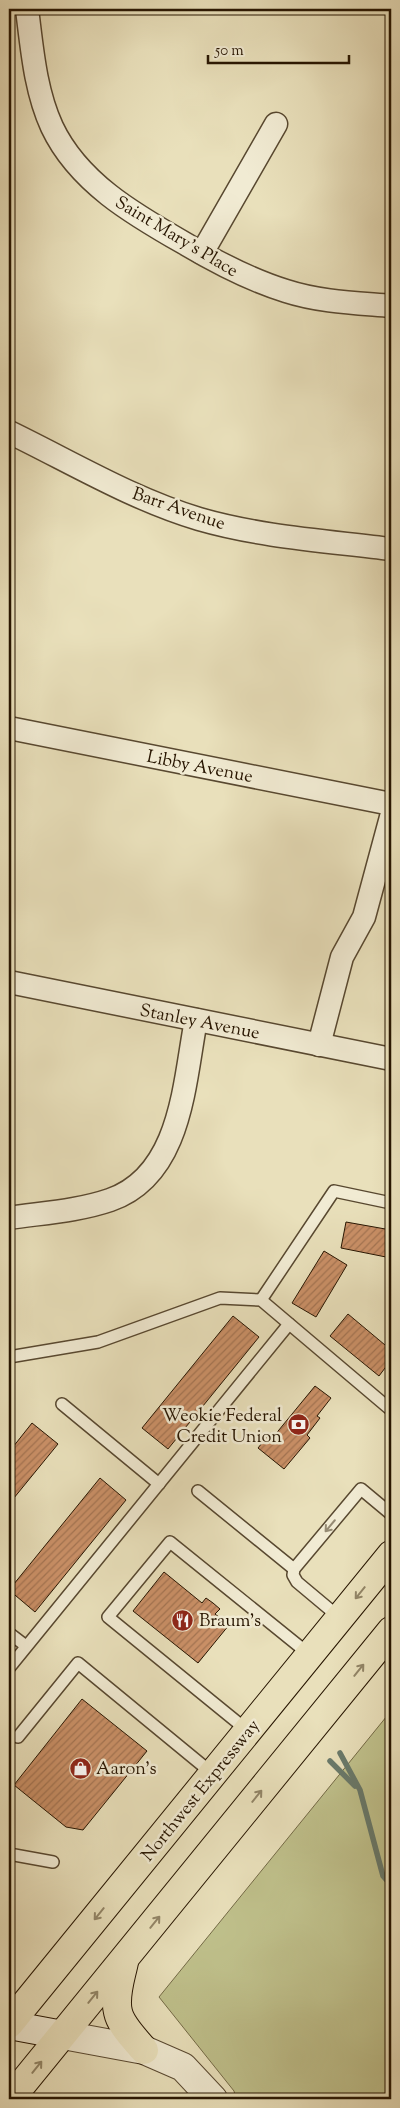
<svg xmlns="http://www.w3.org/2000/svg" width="400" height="2108" font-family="'Sorts Mill Goudy',serif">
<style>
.green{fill:#bfc08b;stroke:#736a46}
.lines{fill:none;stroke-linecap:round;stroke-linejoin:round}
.stream{stroke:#6a7a6b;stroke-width:5.5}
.building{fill:url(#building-hatch);stroke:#271501}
.service-casing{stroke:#584830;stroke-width:14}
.minor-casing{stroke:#584830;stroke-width:25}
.tertiary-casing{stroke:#584830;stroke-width:30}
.secondary-casing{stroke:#271501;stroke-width:30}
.trunk-casing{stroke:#271501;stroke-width:30}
.service{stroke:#f1ebd3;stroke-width:11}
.minor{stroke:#f1ebd3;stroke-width:22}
.tertiary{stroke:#f1ebd3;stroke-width:28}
.secondary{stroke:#f1ebd3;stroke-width:28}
.trunk{stroke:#e9e0bb;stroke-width:28}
.oneway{stroke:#968b74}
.oneway2{stroke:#928567}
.labels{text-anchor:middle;stroke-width:5;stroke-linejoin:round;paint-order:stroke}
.street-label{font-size:18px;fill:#271501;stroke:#f1ebd3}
.poi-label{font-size:18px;fill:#271501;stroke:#f1ebd3;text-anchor:start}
</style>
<defs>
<pattern id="building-hatch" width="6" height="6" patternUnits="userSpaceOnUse" patternTransform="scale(1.25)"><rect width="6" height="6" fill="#ca9067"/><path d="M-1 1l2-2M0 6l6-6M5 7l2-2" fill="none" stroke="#a47452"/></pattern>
</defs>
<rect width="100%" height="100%" fill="#e9e0bb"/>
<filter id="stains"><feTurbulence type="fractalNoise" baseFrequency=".004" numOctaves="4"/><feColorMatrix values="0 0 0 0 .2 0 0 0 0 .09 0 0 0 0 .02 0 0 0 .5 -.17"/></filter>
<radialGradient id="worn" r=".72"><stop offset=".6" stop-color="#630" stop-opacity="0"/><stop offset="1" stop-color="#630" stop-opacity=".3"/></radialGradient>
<polygon class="green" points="391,1711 391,2099 236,2099 234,2091 159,1997"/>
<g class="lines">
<g class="stream">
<polyline points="340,1753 360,1790 383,1876 391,1885"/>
<polyline points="330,1761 355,1786"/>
</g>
</g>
<g class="building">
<polygon points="346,1222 391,1230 391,1258 341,1248"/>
<polygon points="324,1251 347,1265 316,1317 292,1303"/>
<polygon points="348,1314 391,1350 391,1360 379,1376 330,1336"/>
<polygon points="233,1316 259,1337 168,1449 142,1428"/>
<polygon points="315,1386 331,1398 317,1416 320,1418 307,1435 310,1438 284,1469 258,1448 270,1433 274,1436"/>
<polygon points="32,1423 58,1444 9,1504 9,1452"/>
<polygon points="100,1478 126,1500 35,1612 9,1590"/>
<polygon points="164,1572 202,1603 206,1598 213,1603 220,1609 215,1614 229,1625 198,1663 133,1611"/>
<polygon points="82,1699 147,1751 83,1830 66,1827 14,1785"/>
</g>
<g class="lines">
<defs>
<g id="service">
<polyline points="261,1300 334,1191 391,1203"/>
<polyline points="9,1357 98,1342 220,1298 261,1300 391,1410"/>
<polyline points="62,1404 159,1484"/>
<polyline points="198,1491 294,1569"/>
<polyline points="340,1618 297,1582 293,1575 294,1569 361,1489 391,1514"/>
<polyline points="9,1633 26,1646"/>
<polyline points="9,1668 289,1324"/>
<polyline points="248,1731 108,1617 170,1542 310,1655"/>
<polyline points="18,1737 78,1663 213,1774"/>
<polyline points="9,1854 53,1862"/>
</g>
<g id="minor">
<path d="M 27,9 C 32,48 35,90 52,127 C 78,182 133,214 184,243 C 216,262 250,280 286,291 C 320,302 356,303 391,306"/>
<polyline points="202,253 276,124"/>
<path d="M 9,432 C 71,462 132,499 199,519 C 261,537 328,541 391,549"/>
<polyline points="9,728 391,804"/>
<polyline points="9,982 391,1059"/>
<polyline points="319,1045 342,957 364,917 391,817"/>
<path d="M 9,1218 C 42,1213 78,1211 110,1200 C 182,1175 184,1082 196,1020"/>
</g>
<polyline id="tertiary" points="63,2035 144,2050 183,2067 213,2099"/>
<polyline id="secondary" points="9,2025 63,2035"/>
<g id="trunk">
<path d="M 124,1962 C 121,1977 114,1996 118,2012 C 121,2026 135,2039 144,2050"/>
<polyline points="9,2024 391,1555"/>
<polyline points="10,2099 391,1631"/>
</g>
</defs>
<use href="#service" class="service-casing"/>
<use href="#minor" class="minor-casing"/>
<use href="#tertiary" class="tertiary-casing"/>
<use href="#secondary" class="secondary-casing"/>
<use href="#trunk" class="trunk-casing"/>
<use href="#service" class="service"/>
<use href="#minor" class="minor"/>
<use href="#tertiary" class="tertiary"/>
<use href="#secondary" class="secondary"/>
<use href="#trunk" class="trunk"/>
</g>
<defs><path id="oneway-shaft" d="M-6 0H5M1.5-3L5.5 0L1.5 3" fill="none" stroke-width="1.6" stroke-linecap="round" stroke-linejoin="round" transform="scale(1.25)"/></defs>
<use class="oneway" href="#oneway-shaft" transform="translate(330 1526) rotate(130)"/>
<g class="oneway2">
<use href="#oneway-shaft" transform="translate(360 1593) rotate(129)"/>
<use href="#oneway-shaft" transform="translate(359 1670) rotate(-51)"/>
<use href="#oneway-shaft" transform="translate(257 1796) rotate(-51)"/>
<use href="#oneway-shaft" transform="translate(99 1914) rotate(129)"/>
<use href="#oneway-shaft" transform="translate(155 1922) rotate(-51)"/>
<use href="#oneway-shaft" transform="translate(93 1997) rotate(-51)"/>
<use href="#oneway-shaft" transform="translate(37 2067) rotate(-51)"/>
</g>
<defs>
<symbol id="bank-disc" viewBox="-11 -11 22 22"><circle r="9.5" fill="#8f2418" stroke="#f1ebd3"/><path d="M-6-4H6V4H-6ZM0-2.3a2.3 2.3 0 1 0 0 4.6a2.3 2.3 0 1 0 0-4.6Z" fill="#fff"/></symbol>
<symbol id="restaurant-disc" viewBox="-11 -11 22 22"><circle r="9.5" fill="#8f2418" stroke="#f1ebd3"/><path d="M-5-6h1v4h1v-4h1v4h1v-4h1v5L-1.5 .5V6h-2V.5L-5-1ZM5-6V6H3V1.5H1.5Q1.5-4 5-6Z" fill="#fff"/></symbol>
<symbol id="shop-disc" viewBox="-11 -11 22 22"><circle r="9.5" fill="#8f2418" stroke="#f1ebd3"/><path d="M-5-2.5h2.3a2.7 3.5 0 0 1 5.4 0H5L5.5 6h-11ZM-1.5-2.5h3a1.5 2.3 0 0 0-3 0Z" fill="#fff"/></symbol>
</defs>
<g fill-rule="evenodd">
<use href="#bank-disc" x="286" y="1412" width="25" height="25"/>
<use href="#restaurant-disc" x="170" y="1608" width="25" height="25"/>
<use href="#shop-disc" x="68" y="1756" width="25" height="25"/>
</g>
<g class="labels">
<g class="street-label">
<text transform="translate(177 236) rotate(31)" y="6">Saint Mary's Place</text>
<text transform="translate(179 508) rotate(19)" y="6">Barr Avenue</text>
<text transform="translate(200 766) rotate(11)" y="6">Libby Avenue</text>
<text transform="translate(200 1021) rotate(11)" y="6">Stanley Avenue</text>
<text transform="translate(200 1790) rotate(-51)" y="6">Northwest Expressway</text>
</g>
<g class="poi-label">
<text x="282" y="1421" text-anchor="end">Weokie Federal<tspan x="282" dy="21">Credit Union</tspan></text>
<text x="199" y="1626">Braum's</text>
<text x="96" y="1774">Aaron's</text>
</g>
</g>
<rect width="400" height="2108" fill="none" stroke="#e9e0bb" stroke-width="30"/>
<rect x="10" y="10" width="380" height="2088" fill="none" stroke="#271501" stroke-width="2.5"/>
<rect x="15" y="15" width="370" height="2078" fill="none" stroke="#271501"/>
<path d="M208 55v8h141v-8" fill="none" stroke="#271501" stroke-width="2.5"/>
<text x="215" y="55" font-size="15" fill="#271501" stroke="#f1ebd3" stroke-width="4" paint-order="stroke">50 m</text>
<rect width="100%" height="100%" filter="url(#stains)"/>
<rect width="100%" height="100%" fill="url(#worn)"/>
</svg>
